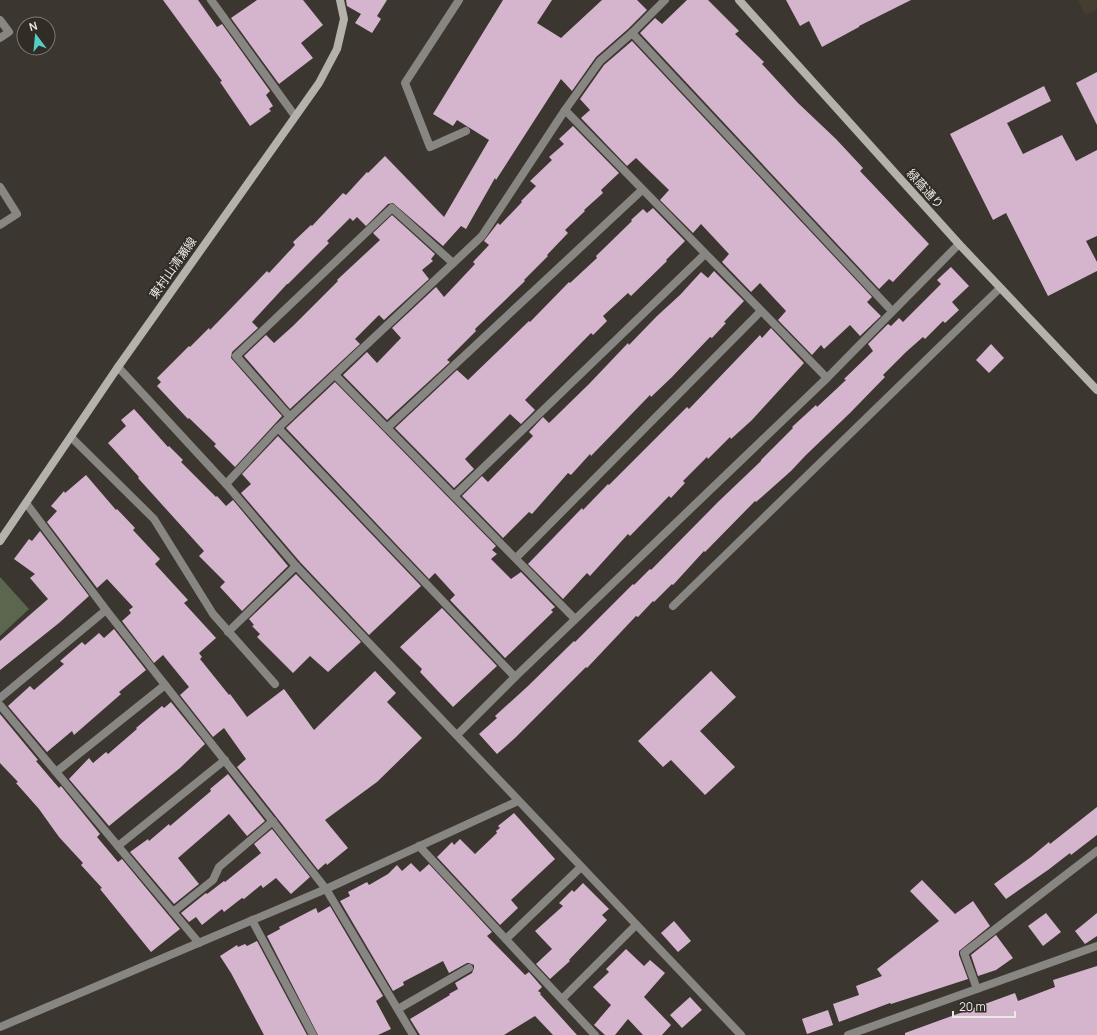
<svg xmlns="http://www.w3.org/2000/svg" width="1097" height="1035" font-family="Manrope,'Noto Sans JP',sans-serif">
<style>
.built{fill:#463d31}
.green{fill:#5b664f}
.building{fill:#d5b4ce}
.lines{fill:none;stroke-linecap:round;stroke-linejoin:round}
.lane{stroke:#888682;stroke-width:8}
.street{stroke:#888682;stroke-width:8}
.secondary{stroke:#b5b2ac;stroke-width:8}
.labels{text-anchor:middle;stroke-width:4;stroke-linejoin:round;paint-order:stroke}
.street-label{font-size:12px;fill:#ece9e5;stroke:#312c25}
</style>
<rect width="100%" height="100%" fill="#3b362f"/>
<polygon class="built" points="1078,0 1097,0 1097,9 1085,15"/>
<polygon class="green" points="0,577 29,609 0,636"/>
<g class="building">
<polygon points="163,0 198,0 217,27 222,24 270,91 266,95 273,106 269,109 271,111 250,126 220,82 222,81"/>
<polygon points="257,0 303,0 323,25 301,43 313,58 279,84 231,18"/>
<polygon points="346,0 387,0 377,16 381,19 372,33 355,23 361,14 347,6"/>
<polygon points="503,0 552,0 537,23 561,38 602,0 637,0 647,10 628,29 596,57 572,91 561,79 496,180 495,178 466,229 461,226 443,246 393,203 388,204 366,226 357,217 353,221 350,218 327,241 329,243 288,284 287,284 252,322 258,328 232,352 231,358 282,416 235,467 214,446 216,444 189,418 188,419 157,386 161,382 157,378 189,346 190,347 209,328 210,330 267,271 269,273 295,245 293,242 311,225 312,226 343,193 346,195 367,172 368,173 385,156 444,217 489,140 457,120 453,126 433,114"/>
<polygon points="687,0 708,0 739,31 735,34 764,62 762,64 798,103 836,139 863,168 860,171 929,244 893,282 889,279 879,289 640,33 655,18 662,24"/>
<polygon points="786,0 911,0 859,26 859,27 822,47 809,21 800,26"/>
<polygon points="632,41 872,297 867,302 881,316 860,336 850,325 824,349 821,345 812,355 778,320 786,311 760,283 751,292 722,262 729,254 701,224 693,233 660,200 669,190 636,158 627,166 581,118 590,110 580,99 604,65"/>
<polygon points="1097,72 1097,125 1076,83"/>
<polygon points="1044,86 1051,101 1007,123 1023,154 1062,135 1076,161 1097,150 1097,236 1086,241 1097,262 1097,271 1048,296 1006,213 993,220 950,134"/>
<polygon points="573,126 619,173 601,190 603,193 584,210 585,211 565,230 568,233 547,255 548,256 524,280 525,281 475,329 476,331 447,360 450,362 387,420 343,375 367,352 377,363 401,338 392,328 436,287 444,297 475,264 473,262 489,245 484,241 497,224 498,223 500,225 522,202 521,201 536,186 530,181 552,160 549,157 564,144 559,139"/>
<polygon points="653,208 685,241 666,260 667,261 631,296 628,293 603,316 607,321 593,335 591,333 525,400 535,410 521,424 510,414 465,459 474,469 454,488 395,428 457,370 468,380 529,321 530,322 569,282 570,283 597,258 596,256 632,221 631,220 643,209 647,213"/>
<polygon points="392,215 435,254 431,259 433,261 422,270 429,279 384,320 379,315 355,339 360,344 290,409 244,356 266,335 274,343 293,326 338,281 337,280 380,240 373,233"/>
<polygon points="951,267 969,286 952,302 959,310 945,323 943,321 925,339 923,337 906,352 883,375 885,377 850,413 806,455 791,471 756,502 755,501 705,552 704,551 673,585 672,584 654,602 653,601 638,617 636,616 587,668 586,667 515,738 497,754 479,734 497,718 495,716 528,686 574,641 575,642 633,584 634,585 650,569 651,570 718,502 761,461 761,460 793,428 792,427 816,405 817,407 846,380 844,379 873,351 868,344 888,324 891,326 899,318 903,322 941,284 937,280"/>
<polygon points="714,271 744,301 724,322 726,323 712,338 710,337 672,377 651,397 650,395 591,456 590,454 571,475 568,473 532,514 529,512 503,538 462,496 482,476 488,482 533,436 529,432 543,417 549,423 589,384 628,343 629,345 657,316 680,295 701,272 708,278"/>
<polygon points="771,328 804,363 752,420 731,439 730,437 708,459 707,457 683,481 685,483 671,498 669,496 630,536 628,534 590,576 587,573 563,599 528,564 582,508 583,510 608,484 609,485 687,407 689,409 760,335 762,338"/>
<polygon points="991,344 1004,358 989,373 976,360"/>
<polygon points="335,382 496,546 492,550 497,554 491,559 511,579 521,572 555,607 551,610 553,612 505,658 450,600 455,595 435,573 429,579 286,428"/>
<polygon points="134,409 168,447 169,446 183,460 181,462 216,497 217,496 226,506 233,500 288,566 242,611 220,587 225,582 199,556 204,551 138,478 139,477 108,443 126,426 121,420"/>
<polygon points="278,436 421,586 369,635 300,562 241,493 251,484 242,474"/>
<polygon points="86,475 116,510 117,509 135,528 133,530 160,559 155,564 188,600 184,603 216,638 199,653 202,657 200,659 229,695 230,694 247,717 284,689 314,730 375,671 396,693 387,702 422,738 377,782 325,820 348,848 327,865 326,863 318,870 237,767 246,759 224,728 213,737 180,695 189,687 163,655 154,663 122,621 131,613 129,610 133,607 107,579 97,588 47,522 57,511 51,506 64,491 65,493"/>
<polygon points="40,531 89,596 59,623 0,670 0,641 48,599 30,578 35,574 14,559 29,539 32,541"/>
<polygon points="296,574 361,642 328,672 310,656 293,673 257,637 260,634 252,626 254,625 249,619"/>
<polygon points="442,608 497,666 453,707 420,672 422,669 400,647"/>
<polygon points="114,629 146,670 119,692 121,694 74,735 72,731 47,752 8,706 30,686 34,690 64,664 60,661 82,642 85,645 99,633 104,638"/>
<polygon points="711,671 736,697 700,731 735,767 705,795 671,760 663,767 638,741"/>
<polygon points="171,702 205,744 180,768 109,826 69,779 89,758 93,763 106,752 108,754 137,729 136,728 162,706 164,708"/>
<polygon points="0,714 38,760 36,761 59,788 61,786 100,834 97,837 118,862 122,859 180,929 151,952 100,889 102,888 81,865 83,863 59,837 39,809 16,783 18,782 0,763"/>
<polygon points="228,774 265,821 247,836 229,814 178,858 199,884 174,904 130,852 148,839 149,841 169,824 170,826 211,791 210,789"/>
<polygon points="1097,807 1097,835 1071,855 1070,853 1048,870 1006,899 994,884 1031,857 1049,842 1050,844"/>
<polygon points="514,813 555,859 511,900 518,908 500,925 437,857 452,842 454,845 460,839 475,854 497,833 496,831 500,828 498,826"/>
<polygon points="272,829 310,877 291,894 276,878 263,888 261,885 244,899 242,898 224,912 222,909 202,925 196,917 189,922 181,913 206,893 207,894 224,881 225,882 261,853 254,844"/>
<polygon points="411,863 420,872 429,864 492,932 487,936 525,975 529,972 542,987 538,991 541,993 540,994 577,1035 553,1035 535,1016 504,1035 420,1035 410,1019 450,995 449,994 458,989 455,983 472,973 474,968 474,965 469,963 467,963 449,973 443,961 403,982 404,985 393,991 340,901 350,896 348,892 367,882 369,885 388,874 397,865 402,871"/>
<polygon points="922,880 955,914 973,901 990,926 959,951 959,955 968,979 891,1004 890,1003 839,1022 833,1004 859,995 856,986 882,976 877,969 939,921 910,891"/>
<polygon points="583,883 609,909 602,915 607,920 569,960 570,961 550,979 536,964 552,949 535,931 563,906 559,903 572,890 574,892"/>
<polygon points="330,906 383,996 376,1001 391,1029 378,1035 318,1035 267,936 280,929 279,927 316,908 318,913"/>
<polygon points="1046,913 1061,932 1043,946 1028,926"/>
<polygon points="1097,913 1097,936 1085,944 1075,931"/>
<polygon points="674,921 691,941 678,952 661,933"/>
<polygon points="996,935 1013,958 996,970 978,976 971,955"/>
<polygon points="257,941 307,1035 264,1035 231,973 220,956 237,945 238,947 245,944 247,946"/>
<polygon points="626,949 644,966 650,960 665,973 644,997 671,1025 662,1035 643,1035 628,1019 615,1035 605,1035 594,1025 611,1005 593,987 609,972 606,969"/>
<polygon points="1097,966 1097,1035 905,1035 905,1033 1015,993 1018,1001 1055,987 1053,980"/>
<polygon points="690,997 702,1010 682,1028 670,1015"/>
<polygon points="828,1010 833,1025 807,1034 802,1019"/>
</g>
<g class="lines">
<g class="lane">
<polyline points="211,0 295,116"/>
<polyline points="459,0 405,83 430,147 466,131"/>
<polyline points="0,20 9,32 0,38"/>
<polyline points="0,187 17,214 0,225"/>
<polyline points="673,606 1000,288"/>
<polyline points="506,939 581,867"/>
<polyline points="398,1009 469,968"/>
</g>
<g class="street">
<polyline points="632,33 892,311"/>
<polyline points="565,110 827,378"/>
<polyline points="118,367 226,484 296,566 741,1035"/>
<polyline points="335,375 575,619"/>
<polyline points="290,417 236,356 392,208 453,263"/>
<polyline points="278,428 515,677"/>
<polyline points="387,428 642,190"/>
<polyline points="71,437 154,519 213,614 275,684"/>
<polyline points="226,484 278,428 482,236 565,110 600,61 632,33 665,0"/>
<polyline points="454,496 705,254"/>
<polyline points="26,503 106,610 326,889 413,1035"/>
<polyline points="516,558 761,311"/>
<polyline points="228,632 296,566"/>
<polyline points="0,698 106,610"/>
<polyline points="0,705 199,943"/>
<polyline points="457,735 515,677 827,378 959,244"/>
<polyline points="56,772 165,685"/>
<polyline points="118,846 225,760"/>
<polyline points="419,846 595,1035"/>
<polyline points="173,912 213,880 219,867 273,821"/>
<polyline points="252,920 313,1035"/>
<polyline points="977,989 964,953 1097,851"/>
<polyline points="562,999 636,925"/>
<polyline points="0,1027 326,889 518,801"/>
<polyline points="848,1035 1097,946"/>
</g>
<g class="secondary">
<polyline points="739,0 959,244 1097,390"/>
<polyline points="0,541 118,367 319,83 337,49 344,19 340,0"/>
</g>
</g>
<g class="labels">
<g class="street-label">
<text transform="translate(925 189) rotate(48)" y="4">緑蔭通り</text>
<text transform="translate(173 268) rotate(-55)" y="4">東村山清瀬線</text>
</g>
</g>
<g transform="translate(36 36) rotate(344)"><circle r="19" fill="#312c25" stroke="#7c7872"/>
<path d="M0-3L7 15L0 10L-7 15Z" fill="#55cec6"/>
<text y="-6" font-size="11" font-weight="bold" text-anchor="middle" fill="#ece9e5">N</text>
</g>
<path d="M953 1011v6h62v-6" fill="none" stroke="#ece9e5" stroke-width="2"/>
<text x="959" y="1011" font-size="12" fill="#ece9e5" stroke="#312c25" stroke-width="3" paint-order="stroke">20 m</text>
</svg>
